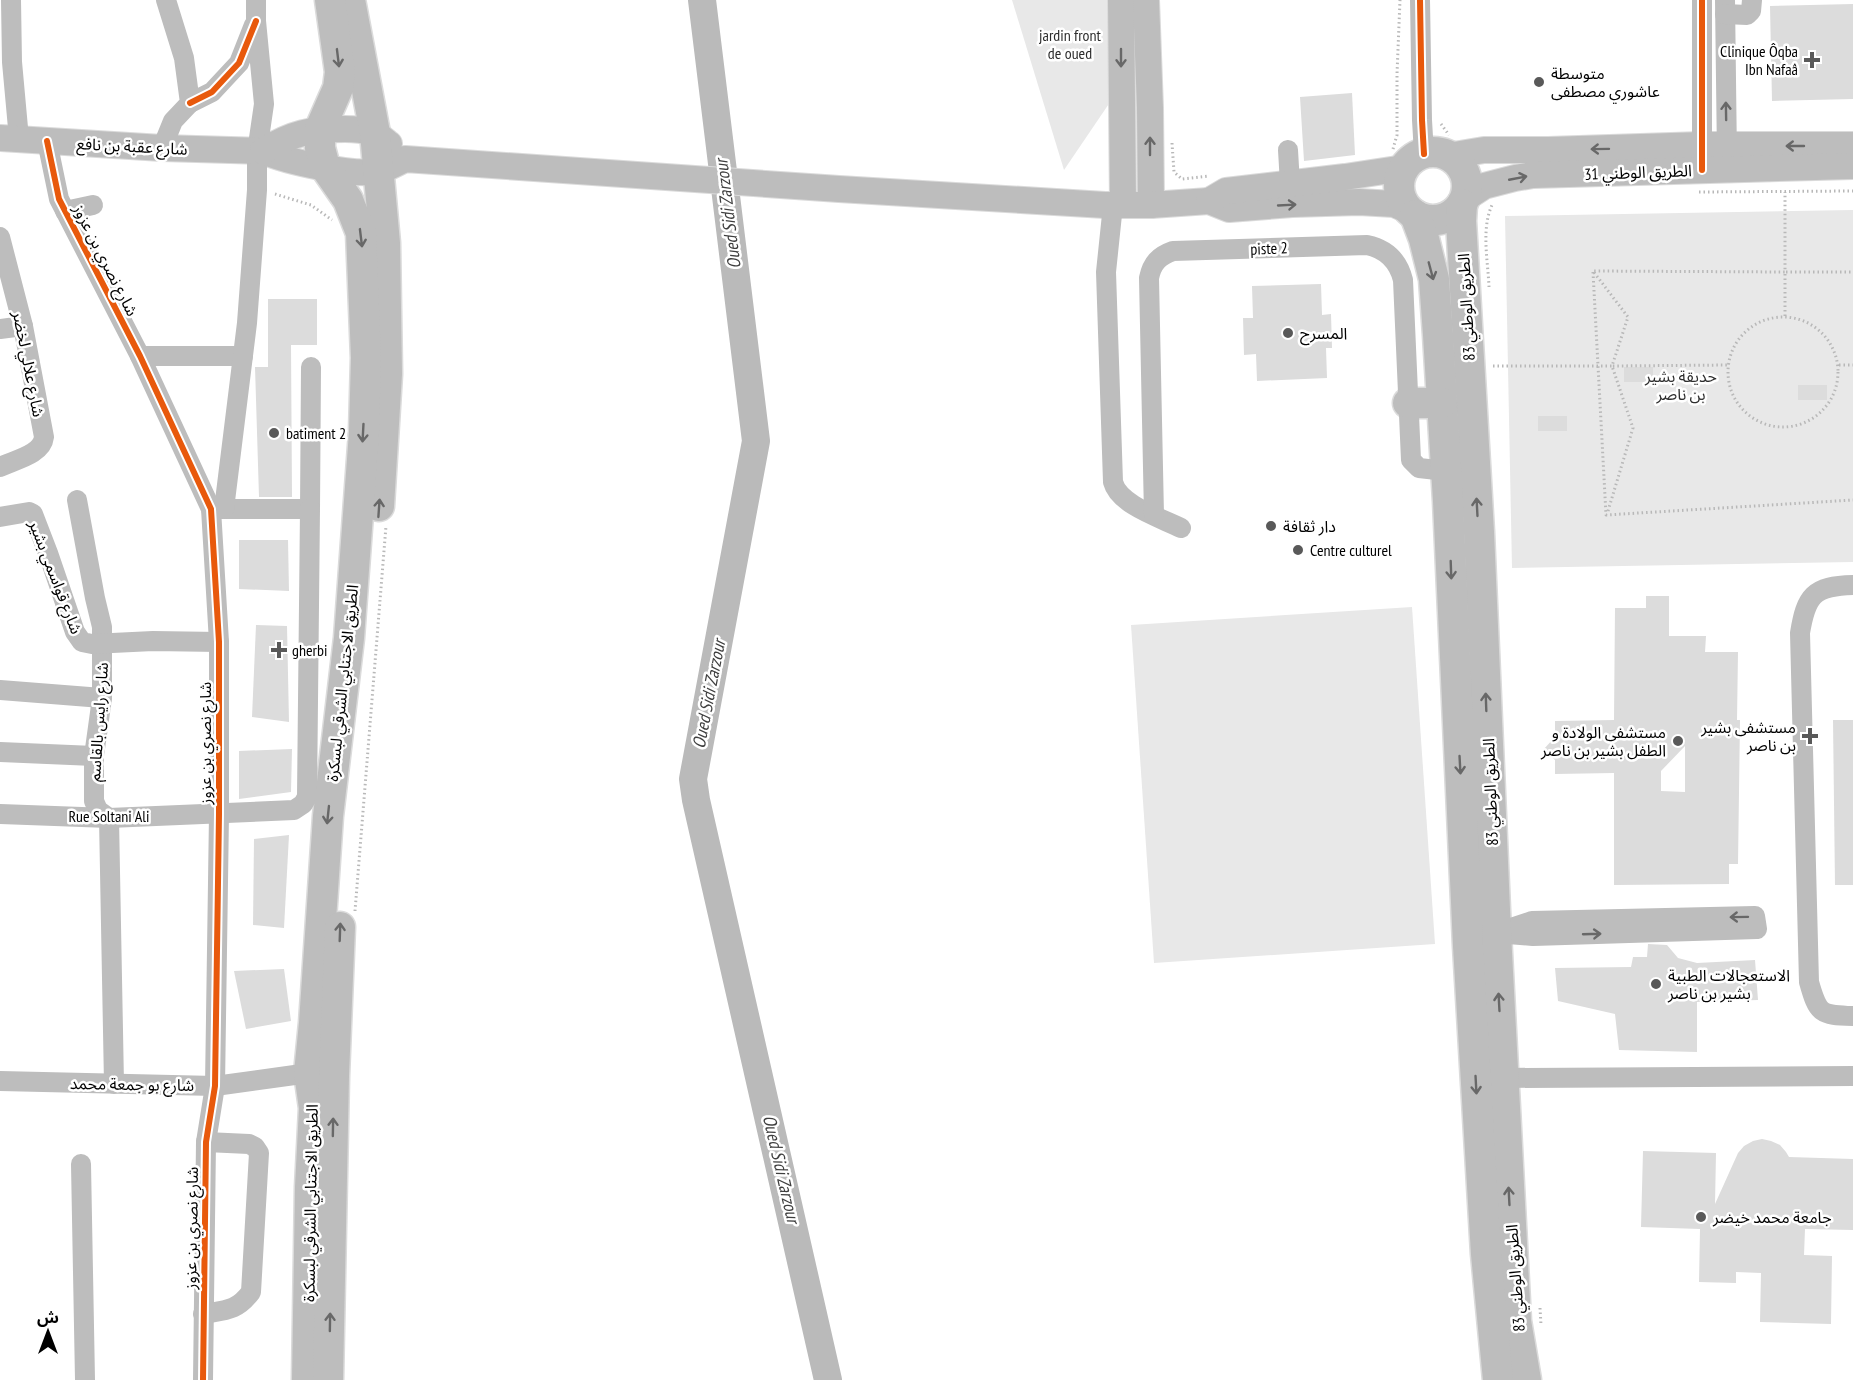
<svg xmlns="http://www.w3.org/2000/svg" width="1853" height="1380" font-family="'PT Sans Narrow','Noto Sans Arabic',sans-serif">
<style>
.green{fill:#e8e8e8}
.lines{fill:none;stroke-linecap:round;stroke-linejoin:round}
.river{stroke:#bababa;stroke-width:28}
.building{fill:#dcdcdc;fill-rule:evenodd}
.major-casing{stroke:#dbdbdb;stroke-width:28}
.highway-casing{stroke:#dbdbdb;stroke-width:33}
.path{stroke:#b8b8b8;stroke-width:3;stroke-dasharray:1.5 3;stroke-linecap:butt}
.minor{stroke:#bdbdbd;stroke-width:20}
.major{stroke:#bdbdbd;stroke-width:26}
.highway{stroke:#bdbdbd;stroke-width:30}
.cycleway-casing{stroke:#fff;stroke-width:10}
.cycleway{stroke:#e8590c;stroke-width:6}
.oneway{stroke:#686868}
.poi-dot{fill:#595959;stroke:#fff;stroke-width:2}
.labels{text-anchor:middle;stroke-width:5;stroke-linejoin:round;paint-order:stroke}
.park-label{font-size:16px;fill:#2d2d2d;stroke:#fff}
.poi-label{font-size:16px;fill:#000;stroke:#fff;text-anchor:start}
.street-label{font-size:16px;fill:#000;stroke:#fff}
.water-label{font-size:18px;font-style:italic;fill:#3e3e3e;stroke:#fff}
</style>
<rect width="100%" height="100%" fill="#fff"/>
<g class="green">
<polygon points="1012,0 1107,0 1121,86 1064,170"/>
<polygon points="1853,210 1853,562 1512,568 1505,216"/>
<polygon points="1412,607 1435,944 1154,963 1131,625"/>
</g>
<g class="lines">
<polyline class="river" points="702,0 756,441 693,779 696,800 828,1380"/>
</g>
<g class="building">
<polygon points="1853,4 1853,99 1772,101 1770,6"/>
<polygon points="1352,93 1355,155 1304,161 1300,97"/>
<polygon points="1321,284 1322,315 1331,314 1332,348 1326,348 1327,378 1257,381 1256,354 1244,355 1243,318 1253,318 1252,286"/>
<polygon points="268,299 317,299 317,345 291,345 292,497 259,497 255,367 268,367"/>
<rect x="1624" y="367" width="29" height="15"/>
<rect x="1798" y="385" width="29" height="15"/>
<rect x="1538" y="416" width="29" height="15"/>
<polygon points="239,540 288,540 289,591 239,589"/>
<path d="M 1646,596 L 1669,596 L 1669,636 L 1706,636 L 1705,652 L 1738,652 L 1737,720 L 1740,720 L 1738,864 L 1729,864 L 1729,884 L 1614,885 L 1614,773 L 1555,774 L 1555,760 L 1543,750 L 1555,737 L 1555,721 L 1614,720 L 1615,608 L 1646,608 ZM 1685,746 L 1685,792 L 1661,791 L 1661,771 Z"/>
<polygon points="256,625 287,626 289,722 252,717"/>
<polygon points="1833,720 1853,720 1853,885 1835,885"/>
<polygon points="292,749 291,792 239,799 239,751"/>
<polygon points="289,835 284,928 253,925 254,839"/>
<polygon points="1648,944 1667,945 1678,958 1697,963 1755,960 1758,1000 1697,1002 1697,1052 1619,1050 1615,1014 1558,1001 1555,968 1631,967 1633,957 1647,957"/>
<polygon points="284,969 291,1021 246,1029 234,971"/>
<polygon points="1762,1139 1771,1141 1780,1145 1786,1152 1789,1157 1853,1159 1853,1230 1805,1229 1804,1255 1832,1256 1831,1324 1760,1322 1761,1273 1736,1272 1736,1283 1699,1282 1700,1229 1641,1227 1643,1151 1716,1153 1715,1204 1738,1153 1744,1146 1753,1141"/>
</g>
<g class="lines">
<defs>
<g id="major">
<polyline points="1121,0 1123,205"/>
<polyline points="1146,0 1150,108 1151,205"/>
<path d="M 0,138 L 162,148 L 263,151 C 285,161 356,177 379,171 C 388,168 397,163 405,159 L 839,189 L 1105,205 L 1151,205 L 1209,201 L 1229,209 L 1292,204 L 1359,202 L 1394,204 L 1410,211"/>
<path d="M 263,151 C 292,133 311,129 345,129 C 354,129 364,130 373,133 C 379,135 384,140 389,144"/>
<polyline points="1448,156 1484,150 1548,150 1702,145 1853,145"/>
<polyline points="1464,199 1484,186 1515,178 1533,175 1853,166"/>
<polyline points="1209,201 1226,191 1345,177 1404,168"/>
</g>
<g id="highway">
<polyline points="350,0 375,133 385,243 387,374 379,506"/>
<circle cx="1433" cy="186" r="34"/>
<polyline points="1462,204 1461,221 1479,532 1496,933 1516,1321 1526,1380"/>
<polyline points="1415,215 1424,239 1434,279 1438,335 1448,501 1468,946 1486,1254 1498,1380"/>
<polyline points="1408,403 1442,403"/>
<polyline points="307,1380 310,1187 314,1108 309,1073 314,1023 328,816 349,638 364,432 366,358 361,233 348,200 325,167 320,148 320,129 338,88 340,72 330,0"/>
<polyline points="328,1380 334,1076 340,927"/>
</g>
</defs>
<use href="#major" class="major-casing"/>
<use href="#highway" class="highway-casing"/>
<g class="path">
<polyline points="1441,124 1449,135"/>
<polyline points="1172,143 1174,172 1182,179 1209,176"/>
<polyline points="1393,149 1397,135 1397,74 1400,0"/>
<polyline points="1699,192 1853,191"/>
<polyline points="275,194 311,205 332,220"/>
<polyline points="1593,272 1606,515 1853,500"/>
<path d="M 1489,287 C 1488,261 1481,229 1492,205"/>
<polyline points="1785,316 1785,272 1853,272"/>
<circle cx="1783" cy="372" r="55"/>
<polyline points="1839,365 1853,365"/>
<polyline points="1493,366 1612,366 1628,317 1593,271 1785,272 1785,192"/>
<polyline points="1608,511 1633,428 1612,366 1728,365"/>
<polyline points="355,911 386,526"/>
<polyline points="1540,1308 1541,1325"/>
</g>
<g class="minor">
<polyline points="11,0 12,62 19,139"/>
<polyline points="1420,0 1422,120 1424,154"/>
<polyline points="1702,0 1702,159"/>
<polyline points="1725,0 1727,158"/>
<polyline points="1725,14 1747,15 1751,11 1752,0"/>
<polyline points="190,103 212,92 239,63 254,25"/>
<polyline points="47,141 59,199 140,356 211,509 219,642 219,814 215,1086 206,1142 203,1380"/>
<polyline points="162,148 173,121 190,103 184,58 166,0"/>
<polyline points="1288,150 1290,184"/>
<path d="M 1113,205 L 1106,272 L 1113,482 C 1119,505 1161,518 1181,528"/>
<polyline points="65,211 93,205"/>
<path d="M 0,237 L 23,326 L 44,437 C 42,455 14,460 0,467"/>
<polyline points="0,329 23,326"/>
<polyline points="140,356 243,356"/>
<polyline points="77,500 95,598 102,627 102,698 94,756 94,801 98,810 109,818 114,1084"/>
<polyline points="211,509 310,509 311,367"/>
<polyline points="224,509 247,323 257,190 257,152 264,104 256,21 256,0"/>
<path d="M 1154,515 L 1149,278 C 1152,263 1159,256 1173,251 L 1367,245 C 1386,249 1398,260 1403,280 L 1411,460 L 1419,468 L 1446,471"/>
<polyline points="0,517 29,512 33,514 48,553 75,632 82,642 92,644 153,641 219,642"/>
<path d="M 1853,585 C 1813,586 1806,596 1800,633 L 1809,982 C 1818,1014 1820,1015 1853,1016"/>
<polyline points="0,690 102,698"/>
<polyline points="0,752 94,756"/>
<polyline points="0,814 109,818 294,810 303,804 307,797 310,509"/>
<polyline points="1486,934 1496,933 1532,921 1755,916 1757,929 1533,936 1496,933"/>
<polyline points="1503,1078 1853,1076"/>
<polyline points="0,1081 215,1086 309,1073 320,1074"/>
<polyline points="81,1164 85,1380"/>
<path d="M 203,1314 C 226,1310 237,1311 251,1292 L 259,1153 L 255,1147 L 249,1144 L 206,1142"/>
</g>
<use href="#major" class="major"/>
<use href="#highway" class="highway"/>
<defs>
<g id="cycleway">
<polyline points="1420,0 1422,120 1424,154"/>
<polyline points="1702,0 1702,170"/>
<polyline points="190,103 212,92 239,63 256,21"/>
<polyline points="47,141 59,199 140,356 211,509 219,642 219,814 215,1086 206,1142 203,1380"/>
</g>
</defs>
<use href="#cycleway" class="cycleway-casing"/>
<use href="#cycleway" class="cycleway"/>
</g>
<defs><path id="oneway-shaft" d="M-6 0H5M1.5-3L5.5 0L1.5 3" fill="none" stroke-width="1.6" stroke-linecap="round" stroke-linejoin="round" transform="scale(1.5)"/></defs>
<g class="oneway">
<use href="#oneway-shaft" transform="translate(338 58) rotate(83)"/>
<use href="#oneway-shaft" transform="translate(1121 58) rotate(90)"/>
<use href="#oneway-shaft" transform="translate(1726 111) rotate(-91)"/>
<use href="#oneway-shaft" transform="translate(1150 146) rotate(-90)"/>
<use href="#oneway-shaft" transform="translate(1795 146) rotate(180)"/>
<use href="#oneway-shaft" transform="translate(1600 149) rotate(179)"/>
<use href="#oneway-shaft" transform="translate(1518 178) rotate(-11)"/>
<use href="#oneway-shaft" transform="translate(1287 205) rotate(-3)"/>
<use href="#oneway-shaft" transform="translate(361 238) rotate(83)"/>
<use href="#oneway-shaft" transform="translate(1431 271) rotate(75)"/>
<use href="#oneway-shaft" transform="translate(363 433) rotate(93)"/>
<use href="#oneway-shaft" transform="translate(1477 507) rotate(-93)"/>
<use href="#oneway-shaft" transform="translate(379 508) rotate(-86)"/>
<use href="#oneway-shaft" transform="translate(1451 570) rotate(88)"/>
<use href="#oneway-shaft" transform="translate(1486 702) rotate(-92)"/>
<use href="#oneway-shaft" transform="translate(1460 765) rotate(87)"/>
<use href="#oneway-shaft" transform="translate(328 815) rotate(96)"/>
<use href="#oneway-shaft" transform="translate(1739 917) rotate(179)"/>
<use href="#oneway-shaft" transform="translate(340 932) rotate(-88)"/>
<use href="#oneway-shaft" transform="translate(1592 934) rotate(-2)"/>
<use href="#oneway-shaft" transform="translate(1499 1002) rotate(-93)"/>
<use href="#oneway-shaft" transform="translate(1476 1085) rotate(87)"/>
<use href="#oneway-shaft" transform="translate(333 1127) rotate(-89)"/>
<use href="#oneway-shaft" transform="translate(1509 1196) rotate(-93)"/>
<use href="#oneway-shaft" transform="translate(330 1322) rotate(-89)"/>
</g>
<g class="poi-dot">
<path d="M1809 51h6v6h6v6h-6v6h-6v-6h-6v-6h6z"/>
<circle cx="1539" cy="82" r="6"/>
<circle cx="1288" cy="333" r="6"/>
<circle cx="274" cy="433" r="6"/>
<circle cx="1271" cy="526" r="6"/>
<circle cx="1298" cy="550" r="6"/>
<path d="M276 641h6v6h6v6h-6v6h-6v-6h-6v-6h6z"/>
<path d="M1807 727h6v6h6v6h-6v6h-6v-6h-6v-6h6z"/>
<circle cx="1678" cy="741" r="6"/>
<circle cx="1656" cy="984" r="6"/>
<circle cx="1701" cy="1217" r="6"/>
</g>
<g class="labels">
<g class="park-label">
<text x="1070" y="41">jardin front<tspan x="1070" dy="18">de oued</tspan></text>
<text x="1681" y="382">حديقة بشير<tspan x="1681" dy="18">بن ناصر</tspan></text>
</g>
<g class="poi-label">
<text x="1798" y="57" text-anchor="end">Clinique Ôqba<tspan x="1798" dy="18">Ibn Nafaâ</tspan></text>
<text x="1551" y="79">متوسطة<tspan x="1551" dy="18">عاشوري مصطفى</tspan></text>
<text x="1300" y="339">المسرح</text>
<text x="286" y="439">batiment 2</text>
<text x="1283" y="532">دار ثقافة</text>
<text x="1310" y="556">Centre culturel</text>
<text x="292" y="656">gherbi</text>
<text x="1796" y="733" text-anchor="end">مستشفى بشير<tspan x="1796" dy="18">بن ناصر</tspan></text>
<text x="1666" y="738" text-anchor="end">مستشفى الولادة و<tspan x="1666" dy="18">الطفل بشير بن ناصر</tspan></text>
<text x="1668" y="981">الاستعجالات الطبية<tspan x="1668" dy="18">بشير بن ناصر</tspan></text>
<text x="1713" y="1223">جامعة محمد خيضر</text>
</g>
<g class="street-label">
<text transform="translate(132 146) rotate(3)" y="6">شارع عقبة بن نافع</text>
<text transform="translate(1638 172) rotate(-2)" y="6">الطريق الوطني 31</text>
<text transform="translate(1269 248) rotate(-2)" y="6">piste 2</text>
<text transform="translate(106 260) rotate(63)" y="6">شارع نصري بن عزوز</text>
<text transform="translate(1466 307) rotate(-93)" y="6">الطريق الوطني 83</text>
<text transform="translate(29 364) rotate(79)" y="6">شارع علالي لخضر</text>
<text transform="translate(56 577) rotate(69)" y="6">شارع قواسمي بشير</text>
<text transform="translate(342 683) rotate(-84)" y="6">الطريق الاجتنابي الشرقي لبسكرة</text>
<text transform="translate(98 722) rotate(-86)" y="6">شارع رايس بالقاسم</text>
<text transform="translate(205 743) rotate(-90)" y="6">شارع نصري بن عزوز</text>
<text transform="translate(1490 792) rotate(-92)" y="6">الطريق الوطني 83</text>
<text x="109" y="822">Rue Soltani Ali</text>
<text transform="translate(132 1084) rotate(1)" y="6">شارع بو جمعة محمد</text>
<text transform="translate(310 1203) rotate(-89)" y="6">الطريق الاجتنابي الشرقي لبسكرة</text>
<text transform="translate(191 1228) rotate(-89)" y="6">شارع نصري بن عزوز</text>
<text transform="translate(1515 1278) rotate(-94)" y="6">الطريق الوطني 83</text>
</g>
<g class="water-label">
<text transform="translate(728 214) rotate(-97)" y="6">Oued Sidi Zarzour</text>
<text transform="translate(709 694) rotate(-79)" y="6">Oued Sidi Zarzour</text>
<text transform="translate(781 1169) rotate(77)" y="6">Oued Sidi Zarzour</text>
</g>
</g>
<g transform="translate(48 1332)" stroke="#ffffff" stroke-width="4.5" paint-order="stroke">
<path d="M0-4.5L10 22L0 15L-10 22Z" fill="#000000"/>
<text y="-9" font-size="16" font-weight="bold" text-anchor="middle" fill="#000000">ش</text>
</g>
</svg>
